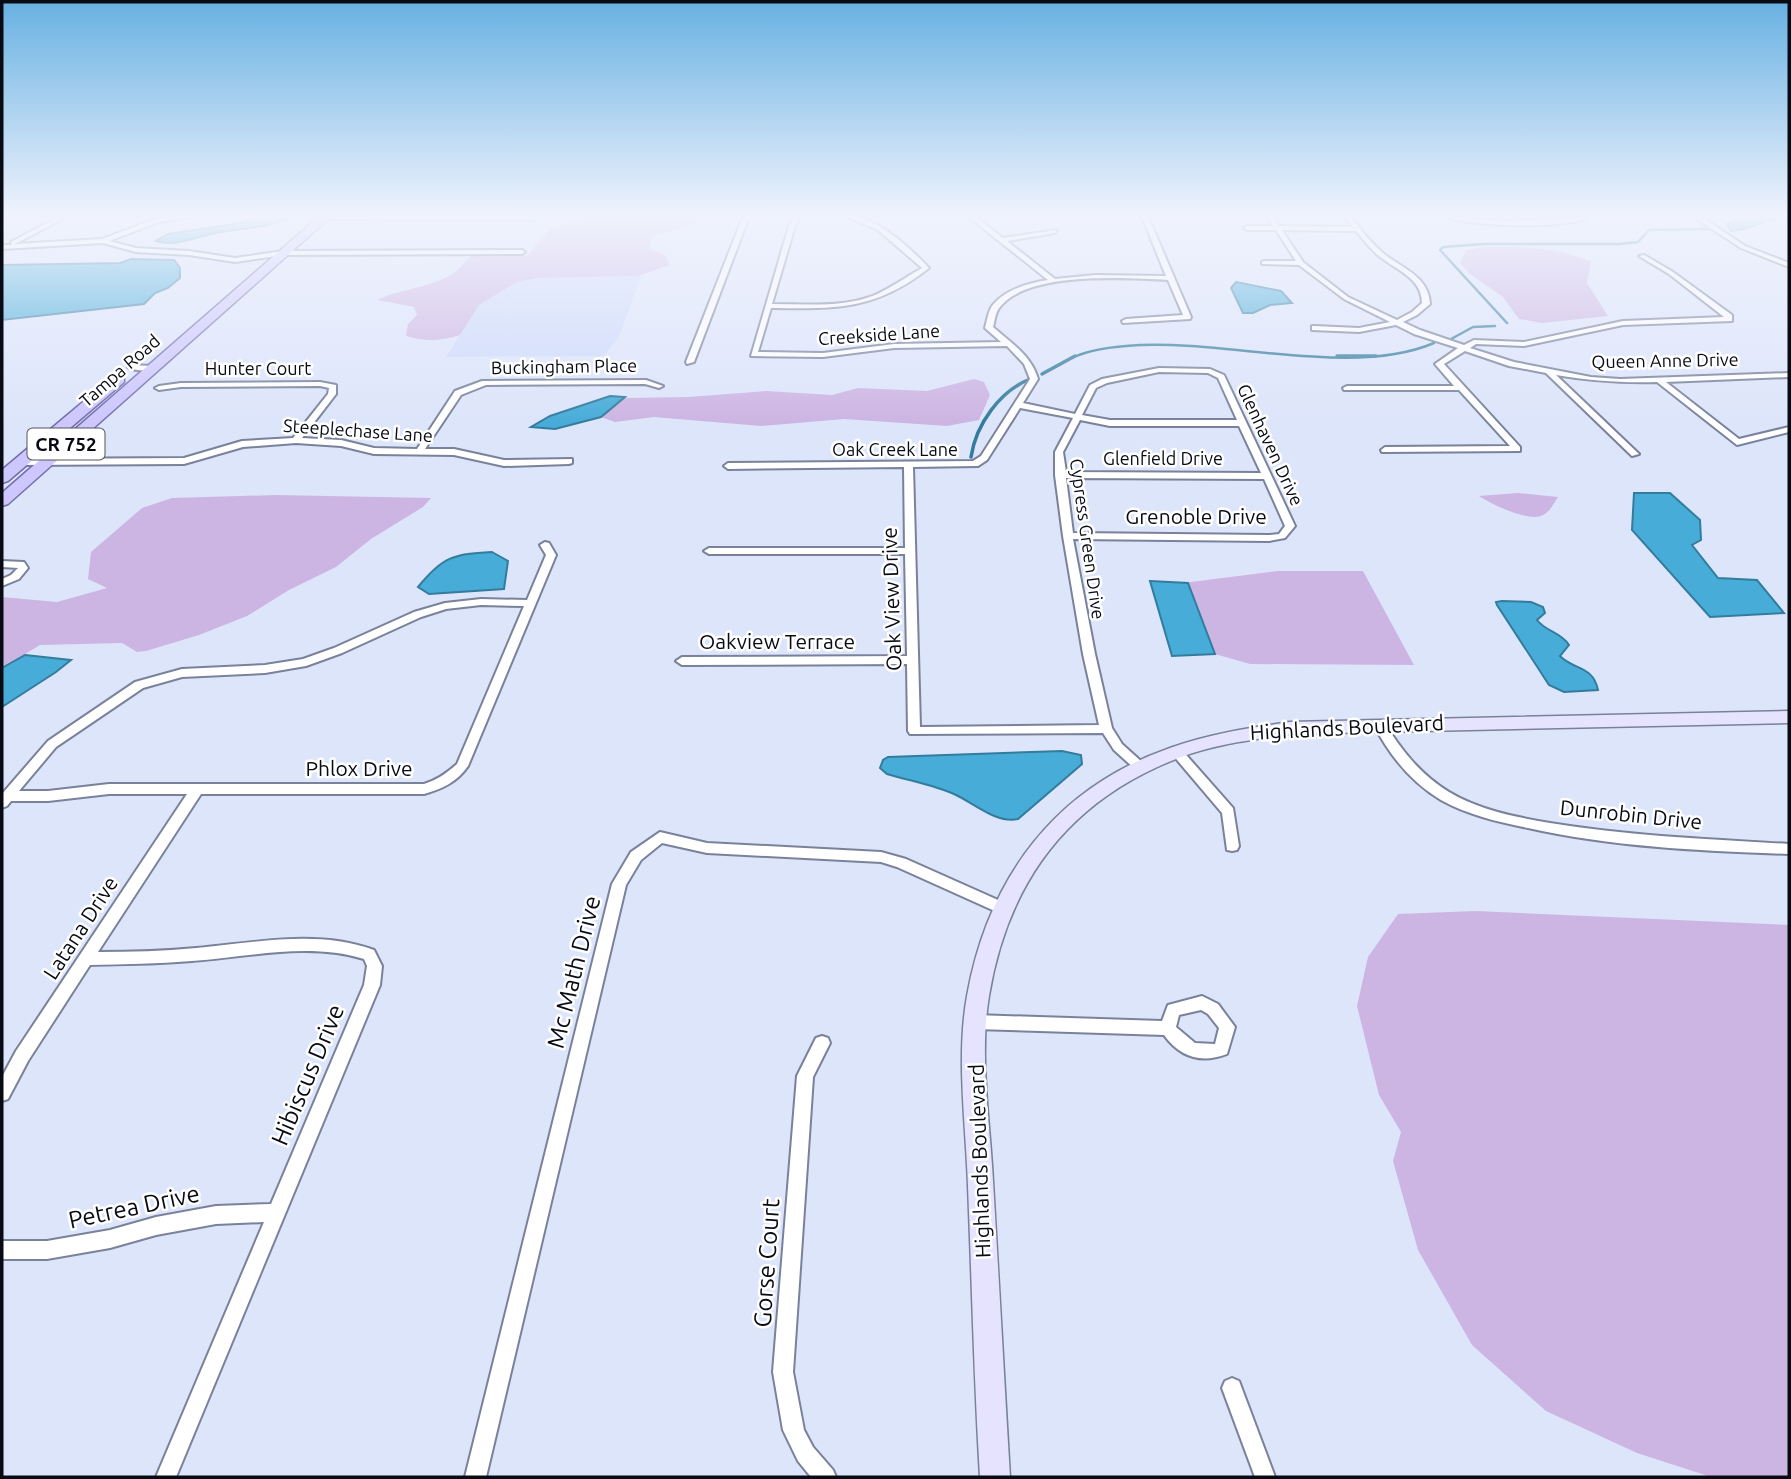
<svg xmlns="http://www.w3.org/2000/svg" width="1791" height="1479" font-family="Ubuntu,sans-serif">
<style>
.built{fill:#cddafb}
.green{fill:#cdb5e3}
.water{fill:#47acd8;stroke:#347c9d;stroke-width:2}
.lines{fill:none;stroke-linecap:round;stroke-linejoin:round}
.stream-far1{stroke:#347c9d;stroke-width:2.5}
.stream{stroke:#347c9d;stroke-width:3.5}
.street-casing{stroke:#79829a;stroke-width:4}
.secondary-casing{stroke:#79829a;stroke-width:3}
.primary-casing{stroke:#736dab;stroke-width:3}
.street{fill:#fff;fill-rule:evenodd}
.secondary{fill:#e6e3fe;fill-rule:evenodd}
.primary{fill:#cdc7fd;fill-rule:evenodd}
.labels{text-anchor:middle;stroke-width:5;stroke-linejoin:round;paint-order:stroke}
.far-street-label{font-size:18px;fill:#080b14;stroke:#fff}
.shield{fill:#fff;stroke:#52545a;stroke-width:2}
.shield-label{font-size:19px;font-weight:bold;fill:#080b14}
.street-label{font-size:21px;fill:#080b14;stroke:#fff}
.near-street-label{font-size:24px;fill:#080b14;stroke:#fff}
</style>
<rect width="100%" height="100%" fill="#dde5fb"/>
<polygon class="built" points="641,276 619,337 604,356 446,357 479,305 517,282 537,278"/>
<g class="green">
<path d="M 609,214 L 716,214 L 703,221 L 651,237 L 650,249 L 665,255 L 670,265 L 638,276 L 537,278 L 517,282 L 479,305 L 460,335 C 440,341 426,342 406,336 L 408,324 L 417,315 L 414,307 L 377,300 C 400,289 428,288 451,275 C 458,271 465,262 471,256 L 527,256 L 549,230 L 571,221 Z"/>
<path d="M 1486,247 C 1524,247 1557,246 1591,262 L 1587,283 L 1608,316 L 1542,323 L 1519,319 L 1503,297 L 1470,274 L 1460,263 L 1466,250 Z"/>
<polygon points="974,379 984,382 990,395 979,420 947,426 844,419 761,426 654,417 615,422 601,417 625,398 688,397 766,391 832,395 858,388 927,391"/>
<path d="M 1518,493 L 1558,497 C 1554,503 1550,512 1543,515 C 1530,523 1491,504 1479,496 Z"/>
<polygon points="276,495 431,498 423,507 371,539 336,567 289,590 247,616 199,635 146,651 137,652 122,643 40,645 2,668 2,597 57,602 107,588 88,579 91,552 142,508 172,498"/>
<polygon points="1278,571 1363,571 1414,665 1250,664 1215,654 1188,583 1183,583"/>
<polygon points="1476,911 1789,925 1789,1477 1711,1477 1637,1453 1546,1411 1472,1345 1418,1250 1393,1161 1401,1132 1379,1095 1357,1006 1368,957 1398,914"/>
</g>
<g class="water">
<path d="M 259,214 L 297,214 C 270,230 241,227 211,234 C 192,238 176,247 156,241 L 168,234 L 241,223 Z"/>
<path d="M 1722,214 L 1789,214 L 1789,216 C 1768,217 1753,230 1731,231 L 1727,224 L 1737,219 Z"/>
<polygon points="131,259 174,260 180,268 180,278 168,288 155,293 144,304 2,320 2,265 120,263"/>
<polygon points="1236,282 1281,291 1292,303 1270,305 1253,313 1243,313 1231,288"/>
<polygon points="610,396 625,397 601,417 555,429 531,427 550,416"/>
<polygon points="1634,493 1670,493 1700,520 1701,540 1692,545 1718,578 1757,580 1784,613 1710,617 1632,530"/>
<path d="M 492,552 L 508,561 L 504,589 L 429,594 L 418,587 C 443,556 454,554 492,552 Z"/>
<polygon points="1150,581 1188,583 1215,654 1172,656"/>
<path d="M 1502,601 L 1531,602 L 1543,607 L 1545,613 L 1537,620 C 1546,632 1561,632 1569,645 L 1560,656 C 1573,670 1593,665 1598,690 L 1564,692 L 1549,685 L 1497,605 L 1496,602 Z"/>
<polygon points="25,655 71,660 56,672 2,707 2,668"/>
<path d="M 1062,751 L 1081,755 L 1082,764 L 1018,819 C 997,824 975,804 956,795 C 935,785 910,781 887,774 L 880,768 L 883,760 L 888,757 Z"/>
</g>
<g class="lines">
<g class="stream-far1">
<polyline points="1507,323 1440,250 1443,247 1483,244 1619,244 1638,242 1649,230 1708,229"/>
<polyline points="1451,339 1473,327 1495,326"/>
<path d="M 1072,358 C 1092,348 1119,346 1140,345 C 1230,341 1354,377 1434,343"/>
</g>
<g class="stream">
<polyline points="1337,356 1376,356"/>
<polyline points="1042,374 1075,356"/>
<path d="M 971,457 C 976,424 1000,391 1030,379"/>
</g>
<defs>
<g id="street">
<polygon points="64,214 72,214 15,244 102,239 158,218 209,214 159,222 109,241 136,248 189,251 235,258 283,251 522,250 525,252 522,254 283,255 235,262 189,255 136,252 103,243 2,249 2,245 12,245 11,242"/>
<polygon points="744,214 750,214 694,362 687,364 686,362"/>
<path d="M 797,214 L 803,214 L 795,226 L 772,304 C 807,304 842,308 875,295 C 891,288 906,277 922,268 L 878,230 L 840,214 C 874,214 907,245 929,268 C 876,310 836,309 771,308 L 758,352 L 823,353 L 894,344 L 1001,342 L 985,328 C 987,321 988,312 992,306 C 1005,289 1029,283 1048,280 L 965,214 L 972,214 L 1003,238 L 1057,230 L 1055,233 L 1007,241 L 1055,279 L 1095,275 L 1166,276 L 1141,214 L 1147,214 L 1191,317 L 1190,319 L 1123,323 L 1122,321 L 1126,319 L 1183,315 L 1168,280 C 1126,278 1028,271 1000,307 C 995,312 995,321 993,327 C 1011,343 1031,355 1038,379 L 1023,403 L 1075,414 L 1090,385 L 1102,379 L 1159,368 L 1210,369 L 1224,375 L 1295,526 L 1285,538 L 1269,541 L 1073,539 L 1095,654 L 1112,728 L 1122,744 L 1143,763 L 1145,766 L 1143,769 L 1135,769 L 1114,750 L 1103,733 L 910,734 L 908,731 L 907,664 L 682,665 L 676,661 L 682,657 L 907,656 L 905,554 L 709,554 L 704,551 L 709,548 L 905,548 L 904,467 L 728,469 L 724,466 L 728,463 L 973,461 L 981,456 L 1030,379 L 1024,364 L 1007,346 L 894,348 L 823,357 L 751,356 L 789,226 ZM 1159,372 L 1208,373 L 1218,378 L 1237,420 L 1110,420 L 1082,415 L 1096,388 L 1107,383 ZM 1020,408 L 1073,418 L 1055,452 L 1055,475 L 1063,536 L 1083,654 L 1099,725 L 920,727 L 913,467 L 978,466 L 987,460 ZM 1080,420 L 1110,426 L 1239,426 L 1261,473 L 1066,472 L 1063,452 ZM 1066,478 L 1264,479 L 1285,526 L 1279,534 L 1269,535 L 1073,533 Z"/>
<path d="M 1265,214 L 1271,214 L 1279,226 L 1353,227 L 1343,214 L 1349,214 C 1359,228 1370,242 1383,253 C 1401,268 1429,276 1430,304 L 1417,315 L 1403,322 L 1420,330 L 1464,345 L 1474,340 L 1524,342 L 1623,321 L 1724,317 L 1669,274 L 1639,256 L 1644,255 L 1673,272 L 1732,315 L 1732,321 L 1623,325 L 1524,346 L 1476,344 L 1470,348 L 1514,362 L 1591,377 L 1620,379 L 1789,373 L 1789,377 L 1666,382 L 1739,439 L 1789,427 L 1789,432 L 1737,445 L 1657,382 C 1622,383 1591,381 1556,375 L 1639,454 L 1632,456 L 1546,373 L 1509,366 L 1465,351 L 1444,364 L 1520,447 L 1520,451 L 1382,452 L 1381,450 L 1385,447 L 1510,446 L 1459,390 L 1344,390 L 1343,388 L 1347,386 L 1454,386 L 1435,364 L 1458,348 L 1414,334 L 1396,325 L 1359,332 L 1312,330 L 1312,326 L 1315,326 L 1359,328 L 1390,322 L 1344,299 L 1299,265 L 1262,264 L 1262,262 L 1264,261 L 1296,261 L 1276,230 L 1247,230 L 1244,228 L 1247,226 L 1273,226 ZM 1282,230 L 1356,231 C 1363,239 1370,249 1379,256 C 1396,270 1422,278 1422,303 L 1412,312 L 1397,320 L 1348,297 L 1303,262 Z"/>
<path d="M 1439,214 L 1467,219 L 1509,221 L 1582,217 L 1585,219 C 1560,229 1463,227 1439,214 Z"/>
<polygon points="1689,214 1697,214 1745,246 1789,263 1789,267 1741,248"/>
<polygon points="324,216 534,216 537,218 534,220 322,219"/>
<path d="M 129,365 L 153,366 L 157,368 C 151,372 134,371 128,367 Z"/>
<polygon points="646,380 663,386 659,388 645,384 486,385 461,395 425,449 454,449 504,460 572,459 572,463 569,464 504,466 454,455 374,454 341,446 296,443 243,447 184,464 21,465 17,462 21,459 184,458 242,441 293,438 328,394 329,388 320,386 181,387 159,390 155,388 159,386 181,383 320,382 336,385 336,394 302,438 341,440 374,448 417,449 455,391 482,381"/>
<path d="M 545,542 L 549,543 L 556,555 L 468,766 C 457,782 442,789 424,794 L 201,794 L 98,952 C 131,952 164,951 196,948 C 255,943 317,929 374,950 L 382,966 L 380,985 L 176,1477 L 156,1477 L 264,1222 L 216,1224 L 156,1235 L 110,1248 L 47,1259 L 2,1259 L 2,1241 L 47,1241 L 110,1230 L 156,1217 L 216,1206 L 271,1204 L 364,985 L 367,966 L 364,959 C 309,942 248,957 192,961 C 158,964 124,964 90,965 L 28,1061 L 8,1099 L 2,1101 L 2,1077 L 16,1051 L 187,794 L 109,794 L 48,801 L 11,801 L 7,806 L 2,808 L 2,794 L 48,741 L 135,682 L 182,669 L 265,665 L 303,659 L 334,648 L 414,612 L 445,603 L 481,599 L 527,600 L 546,555 L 540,545 ZM 481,605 L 524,606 L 457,764 C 447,773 437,780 424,784 L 109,784 L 48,791 L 19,791 L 56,747 L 143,688 L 182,677 L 265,673 L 306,666 L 342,653 L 421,617 L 446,609 Z"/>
<polygon points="2,561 24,562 28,568 19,579 2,586 2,579 11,575 18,568 2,567"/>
<path d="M 1380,721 L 1384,722 C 1401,750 1420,774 1449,792 C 1479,810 1515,817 1550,823 C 1629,836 1709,839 1789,844 L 1789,854 C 1702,851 1613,847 1528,828 C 1498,822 1468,815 1441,800 C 1411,782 1390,756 1374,725 Z"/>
<polygon points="1176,747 1180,748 1233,808 1239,846 1237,850 1232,851 1227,850 1222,813 1172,754 1170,751 1172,748"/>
<polygon points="660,832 707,843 881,852 906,859 1007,904 1009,908 1007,912 1002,914 997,912 897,867 881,862 707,853 662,843 641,860 626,885 486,1477 465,1477 612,884 631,852"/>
<path d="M 1202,996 L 1218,1004 L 1235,1027 L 1227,1054 C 1201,1064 1180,1057 1164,1035 L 975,1029 L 969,1027 L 967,1022 L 969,1017 L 975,1015 L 1162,1021 L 1168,1005 ZM 1201,1010 L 1208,1014 L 1219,1028 L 1215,1044 L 1195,1043 L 1176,1027 L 1179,1015 Z"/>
<polygon points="822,1036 828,1038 830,1043 813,1077 793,1372 804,1430 813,1447 833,1470 836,1477 811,1477 798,1461 783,1430 773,1372 797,1076 816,1038"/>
<polygon points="1232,1378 1239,1381 1275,1477 1255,1477 1222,1388 1225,1381"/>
</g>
<path id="secondary" d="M 1789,711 L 1789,723 L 1289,734 C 1253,740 1215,744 1181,757 C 1070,799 1008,880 989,996 C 979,1056 990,1121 993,1181 C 999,1280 1004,1378 1010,1477 L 980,1477 C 974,1380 972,1283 968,1186 C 966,1125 956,1057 967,996 C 988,878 1055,788 1170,748 C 1209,734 1249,728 1289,722 Z"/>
<g id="primary">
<polygon points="322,214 334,214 8,504 2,506 2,493"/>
<polygon points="119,375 124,376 124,382 8,481 2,483 2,470 114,376"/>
</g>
</defs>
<use href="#street" class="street-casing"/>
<use href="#secondary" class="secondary-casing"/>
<use href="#primary" class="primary-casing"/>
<use href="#street" class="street"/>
<use href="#secondary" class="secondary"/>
<use href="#primary" class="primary"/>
</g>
<linearGradient id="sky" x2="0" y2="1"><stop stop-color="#67b1e2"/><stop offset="0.51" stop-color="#f0f3fd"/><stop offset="1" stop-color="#f0f3fd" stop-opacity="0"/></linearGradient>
<rect width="1791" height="422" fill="url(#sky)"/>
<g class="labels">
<g class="far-street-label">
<text transform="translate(879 335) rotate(-4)" y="6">Creekside Lane</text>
<text transform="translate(1665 361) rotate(-1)" y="6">Queen Anne Drive</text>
<text transform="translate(564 367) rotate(-1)" y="6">Buckingham Place</text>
<text x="258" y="375">Hunter Court</text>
<text transform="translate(120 371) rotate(-41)" y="6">Tampa Road</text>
<text transform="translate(358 431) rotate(4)" y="6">Steeplechase Lane</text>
<text transform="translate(1270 445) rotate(65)" y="6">Glenhaven Drive</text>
<text x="895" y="456">Oak Creek Lane</text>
<text x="1163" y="465">Glenfield Drive</text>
<text transform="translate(1087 539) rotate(82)" y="6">Cypress Green Drive</text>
</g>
<rect class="shield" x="27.5" y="428.5" width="77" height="31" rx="5"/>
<g class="shield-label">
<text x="66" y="451">CR 752</text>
</g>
<g class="street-label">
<text x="1196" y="524">Grenoble Drive</text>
<text transform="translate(892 599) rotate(-92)" y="7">Oak View Drive</text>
<text x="777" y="649">Oakview Terrace</text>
<text transform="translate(1347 728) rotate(-3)" y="7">Highlands Boulevard</text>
<text x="359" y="776">Phlox Drive</text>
<text transform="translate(1631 815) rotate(6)" y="7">Dunrobin Drive</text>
<text transform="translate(81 928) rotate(-57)" y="7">Latana Drive</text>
<text transform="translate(980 1161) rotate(-92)" y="7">Highlands Boulevard</text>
</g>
<g class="near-street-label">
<text transform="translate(574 972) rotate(-76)" y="8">Mc Math Drive</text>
<text transform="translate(308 1075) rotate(-67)" y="8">Hibiscus Drive</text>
<text transform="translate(134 1207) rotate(-12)" y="8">Petrea Drive</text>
<text transform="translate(767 1263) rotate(-86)" y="8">Gorse Court</text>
</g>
</g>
<rect width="1791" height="1479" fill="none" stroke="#080b14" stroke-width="7"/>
</svg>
